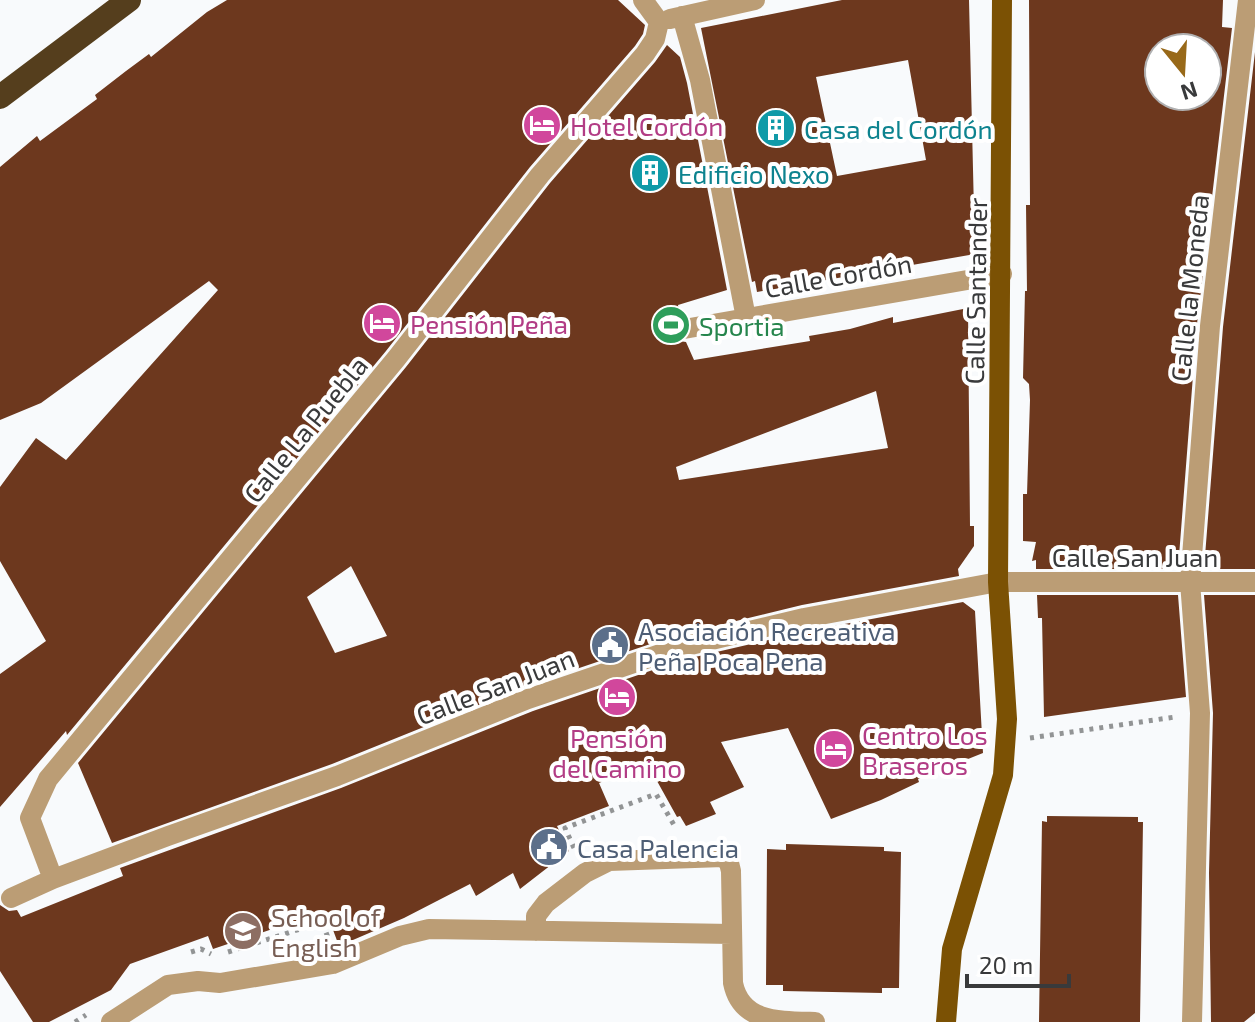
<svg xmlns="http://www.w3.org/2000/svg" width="1255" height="1022" viewBox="0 0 1255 1022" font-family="'Exo 2',sans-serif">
<rect width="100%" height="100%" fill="#f8fafc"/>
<!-- building -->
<path fill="#6d381e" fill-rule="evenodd" d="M227,0H618L645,25L643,34L635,46L530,167L386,351L67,735L66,731L0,807V674L46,641L0,561V487L36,438L66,460L218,290L209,281L41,403L0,420V167L37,136L40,141L97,99L95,95L126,71L149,54L151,57L207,12Z
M842,0H969L975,254L757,292L755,281L752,282L701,28ZM908,60L926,160L837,176L816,77Z
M1029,0H1223L1222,27L1232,28L1197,324L1178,569H1036V560L1032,561L1036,542L1023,541V494H1027L1030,400L1029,384L1023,378L1025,291H1027L1026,205H1030ZM1159,48H1207V96H1159Z
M667,45L680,57L687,83L727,290L678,305L680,317L672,324L671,332L679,341L686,342L694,360L810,341L809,336L850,329L893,317V323L968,308L970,526H974V546L958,569L959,576L802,605L674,636L523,687L332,764L112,843L78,763L406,367L550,183L655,62ZM876,391L888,448L679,480L676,467ZM351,566L387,636L335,653L307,597Z
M1255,52V569H1204L1223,327Z
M1037,595H1178L1186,697L1044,717L1042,618H1038Z
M1204,595H1255V1013L1244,1022H1211L1209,873L1213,713Z
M963,602L975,611L983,753L918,779L919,782L881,800L831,819L788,728L721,742L744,787L710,802L716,814L686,826L680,816L677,817L647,763L599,783L609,806L557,826L569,851L520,889L513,873L476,896L470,884L404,918L339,946L326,911L213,949L208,936L130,964L111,990L49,1022H33L0,971V905L9,911L17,910L21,917L123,876L120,868L341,788L533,711L682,660L807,631Z
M1047,816L1138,817V822H1143L1140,1022H1039L1042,821L1047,822Z
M786,844L884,847V851L901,852L899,988H882V993L783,991V985H766L767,849L786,850Z"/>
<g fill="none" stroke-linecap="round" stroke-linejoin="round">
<!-- path -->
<path stroke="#929495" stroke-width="5" stroke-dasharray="4 6" stroke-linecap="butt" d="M1030,738L1175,717
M574,848L565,828L656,794L674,825
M191,952L201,949L211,954
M228,952L322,922L329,940
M75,1022L86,1015"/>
<!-- street -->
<path stroke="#bb9d75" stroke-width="20" d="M643,0L659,22
M682,16L700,80L746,318
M670,19L755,0
M684,329L1002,274
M53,879L30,818L48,779L396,359L540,175L645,54L655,39L659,22
M11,898L53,879L168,836L337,776L528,699L678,648L804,618L998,582H1255
M536,931V916L546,903L585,873L609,861L723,857L729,863L731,871L733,983C741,1022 777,1021 815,1022
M111,1022L168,985L198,981L220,983L333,964L400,936L429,929L732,934
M1192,1022L1200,713L1190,582L1210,326L1248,0"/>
<!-- primary -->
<path stroke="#7b5104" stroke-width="20" d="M946,1022L952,949L1003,775L1007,719L998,582L1002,0"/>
<!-- highway -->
<path stroke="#553e1d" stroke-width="24" d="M0,97L129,0"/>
</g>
<!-- icons -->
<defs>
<symbol id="hotel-disc" viewBox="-11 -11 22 22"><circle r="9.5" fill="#d1479c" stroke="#fff"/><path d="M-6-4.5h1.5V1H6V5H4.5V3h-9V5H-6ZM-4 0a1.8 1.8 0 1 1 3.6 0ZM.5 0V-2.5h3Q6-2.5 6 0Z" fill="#fff"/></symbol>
<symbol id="building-disc" viewBox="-11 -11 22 22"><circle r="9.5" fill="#0f9aa8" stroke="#fff"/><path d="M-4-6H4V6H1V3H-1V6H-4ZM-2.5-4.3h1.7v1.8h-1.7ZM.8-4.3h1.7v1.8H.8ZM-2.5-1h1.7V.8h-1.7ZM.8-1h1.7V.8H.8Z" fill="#fff"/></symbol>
<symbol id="stadium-disc" viewBox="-11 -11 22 22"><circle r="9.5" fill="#2e9e5b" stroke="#fff"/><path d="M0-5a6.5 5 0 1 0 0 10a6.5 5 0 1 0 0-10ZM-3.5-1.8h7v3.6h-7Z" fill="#fff"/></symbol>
<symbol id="civic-disc" viewBox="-11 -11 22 22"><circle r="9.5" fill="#5c6f8a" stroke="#fff"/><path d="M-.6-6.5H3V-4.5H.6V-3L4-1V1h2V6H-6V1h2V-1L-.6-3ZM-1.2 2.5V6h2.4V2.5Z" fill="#fff"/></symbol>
<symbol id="school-disc" viewBox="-11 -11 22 22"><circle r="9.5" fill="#8d6e63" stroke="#fff"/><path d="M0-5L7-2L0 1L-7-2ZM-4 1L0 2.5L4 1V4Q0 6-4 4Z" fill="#fff"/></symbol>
</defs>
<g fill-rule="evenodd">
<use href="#hotel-disc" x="520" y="103" width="44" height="44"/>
<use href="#building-disc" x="754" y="106" width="44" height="44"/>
<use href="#building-disc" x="628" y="151" width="44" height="44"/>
<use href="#hotel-disc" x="360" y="301" width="44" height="44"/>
<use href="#stadium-disc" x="649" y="303" width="44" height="44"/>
<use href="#civic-disc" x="588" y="623" width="44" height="44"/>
<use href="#hotel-disc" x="595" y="675" width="44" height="44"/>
<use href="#hotel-disc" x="812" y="727" width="44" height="44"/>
<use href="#civic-disc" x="527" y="825" width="44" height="44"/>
<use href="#school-disc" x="221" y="909" width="44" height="44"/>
</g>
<g text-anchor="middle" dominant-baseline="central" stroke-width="8" stroke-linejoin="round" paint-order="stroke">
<!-- hotel labels -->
<g font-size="26" fill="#b23c85" stroke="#fff" text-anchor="start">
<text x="570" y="125">Hotel Cordón</text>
<text x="410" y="323">Pensión Peña</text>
<text x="862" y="734">Centro Los<tspan x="862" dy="30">Braseros</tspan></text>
<text x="617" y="737" text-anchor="middle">Pensión<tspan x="617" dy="30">del Camino</tspan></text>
</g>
<!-- culture labels -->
<g font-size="26" fill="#0d838f" stroke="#fff" text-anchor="start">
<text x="804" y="128">Casa del Cordón</text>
<text x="678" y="173">Edificio Nexo</text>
</g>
<!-- street labels -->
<g font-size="26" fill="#393a3b" stroke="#fff">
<text transform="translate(838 275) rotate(-10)">Calle Cordón</text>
<text transform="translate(1189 288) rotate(-84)">Calle la Moneda</text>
<text transform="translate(975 291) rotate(-89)">Calle Santander</text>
<text transform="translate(305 429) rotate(-51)">Calle La Puebla</text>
<text x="1135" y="556">Calle San Juan</text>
<text transform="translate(495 686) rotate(-21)">Calle San Juan</text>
</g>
<!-- leisure labels -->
<g font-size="26" fill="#27864d" stroke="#fff" text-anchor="start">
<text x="699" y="325">Sportia</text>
</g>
<!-- service labels -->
<g font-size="26" fill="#4e5e75" stroke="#fff" text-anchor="start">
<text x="638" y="630">Asociación Recreativa<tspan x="638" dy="30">Peña Poca Pena</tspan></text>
<text x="577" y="847">Casa Palencia</text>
</g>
<!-- education labels -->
<g font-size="26" fill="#785e54" stroke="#fff" text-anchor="start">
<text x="271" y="916">School of<tspan x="271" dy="30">English</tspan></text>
</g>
</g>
<!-- north arrow -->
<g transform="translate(1183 72) rotate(162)"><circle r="38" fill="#ffffff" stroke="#b0b0b1" stroke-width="2"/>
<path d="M0-6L14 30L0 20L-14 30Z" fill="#986919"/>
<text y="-12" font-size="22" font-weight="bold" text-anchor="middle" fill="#393a3b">N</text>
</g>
<!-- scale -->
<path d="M967 974v12h102v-12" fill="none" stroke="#393a3b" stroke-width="4"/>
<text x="979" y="974" font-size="24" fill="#393a3b" stroke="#ffffff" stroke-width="6" paint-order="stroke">20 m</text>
</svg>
